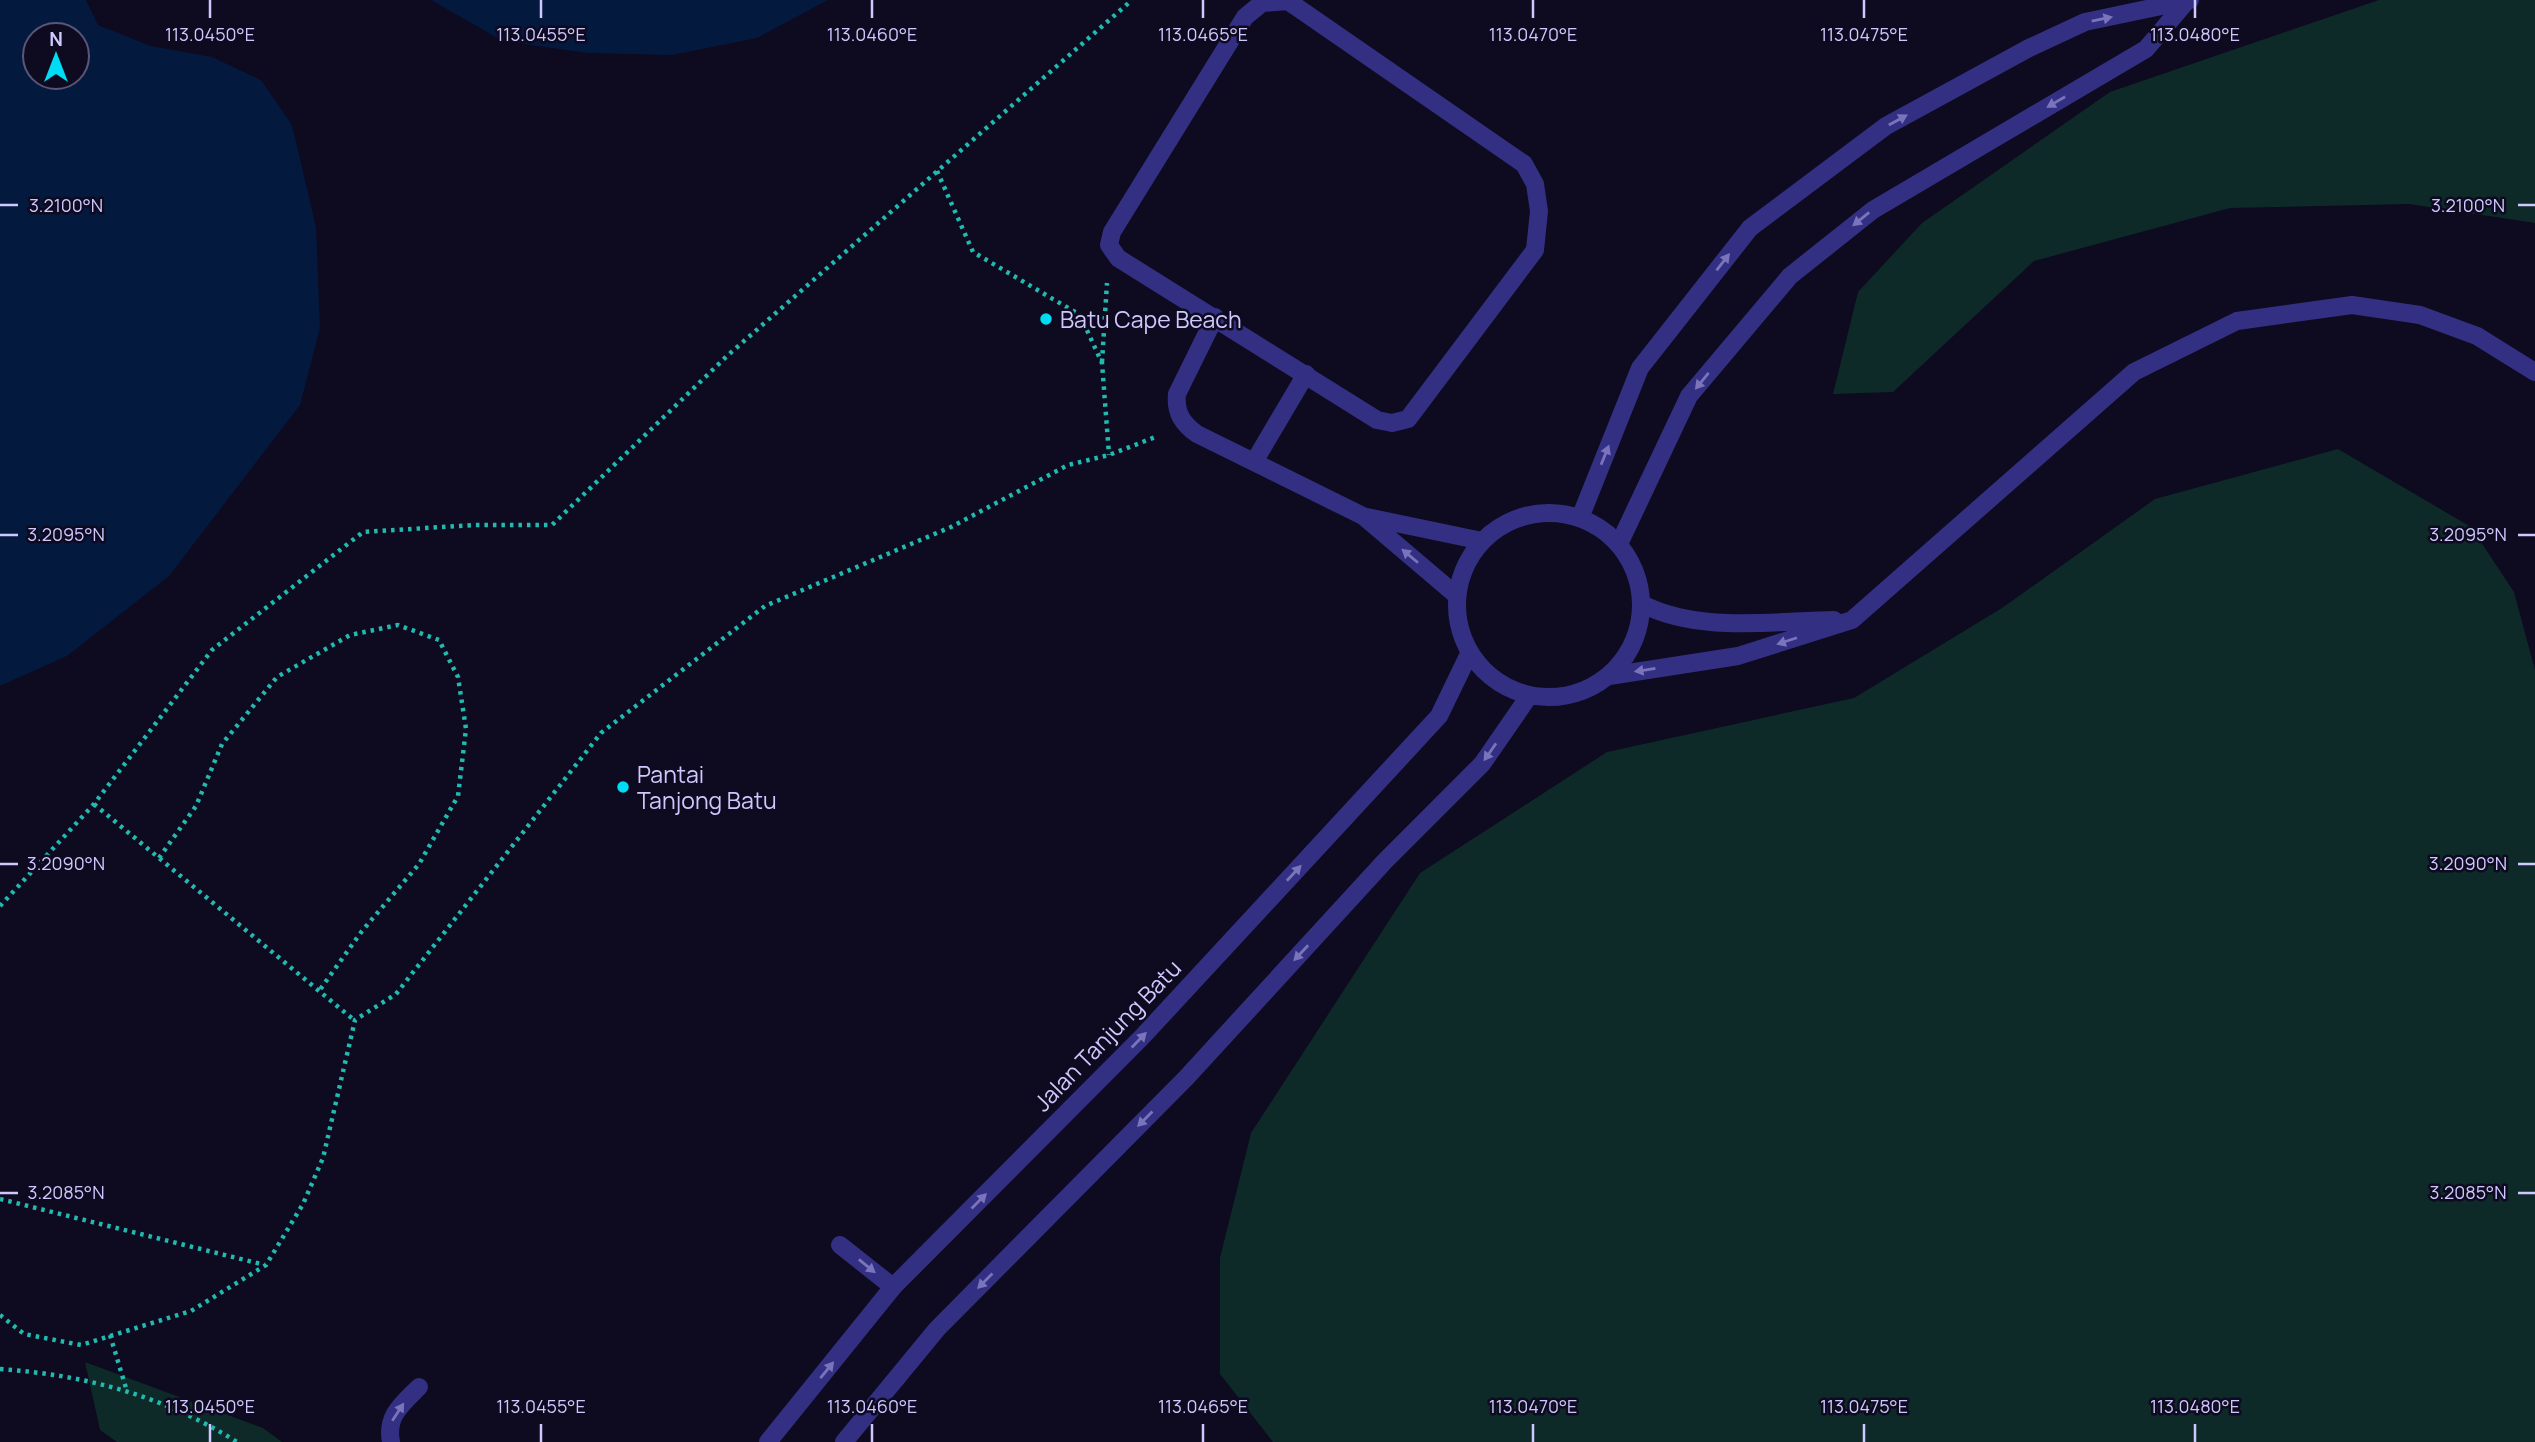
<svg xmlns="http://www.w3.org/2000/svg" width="2535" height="1442" viewBox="0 0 2535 1442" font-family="Manrope,sans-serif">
<rect width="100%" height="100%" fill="#0e0a1f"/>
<!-- green -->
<path fill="#0d2a28" d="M2379,0H2535V223L2409,204L2230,208L2034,261L1893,392L1833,394L1858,292L1922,223L2110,92Z
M2338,449L2471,527L2514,592L2535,670V1442H1273L1220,1374V1258L1251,1133L1420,873L1607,752L1854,698L2002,608L2155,499Z
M85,1362L263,1428L282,1442H117L100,1430Z"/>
<!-- water -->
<path fill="#04193e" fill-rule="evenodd" d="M0,0H86L98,25L151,46L212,57L261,80L292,125L316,227L320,328L300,405L169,576L67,656L0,686ZM77,35V77H35V35Z
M431,0H828L757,38L672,55L588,53L503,41Z"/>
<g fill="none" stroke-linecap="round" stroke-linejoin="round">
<!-- path -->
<path stroke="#21bab0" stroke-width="4.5" stroke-dasharray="3.5 5" stroke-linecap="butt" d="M937,171L973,252L1080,315L1102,363L1109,455
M1102,362L1107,283
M94,804L354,1020
M159,858L196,806L222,744L277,677L350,635L398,625L439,640L458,677L466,729L458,796L419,864L362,931L319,991
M0,906L94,804L212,650L363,532L474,525H552L727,356L1132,0
M0,1199L265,1265
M0,1315L24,1334L81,1345L191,1311L266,1265L303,1204L323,1158L355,1020L396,994L601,733L765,606L951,527L1068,465L1109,455L1158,436
M110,1335L126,1388
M0,1369C86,1375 164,1396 237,1442"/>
<!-- service -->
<path stroke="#333083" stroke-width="18" d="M1288,1L1524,164L1535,184L1539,211L1535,250L1408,419L1392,423L1377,420L1118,258L1109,245L1112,232L1245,17L1262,3Z
M1215,317L1177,394C1175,413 1183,424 1197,434L1363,516L1456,595
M1254,462L1306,374
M1367,517L1482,541
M840,1245L893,1287
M391,1442C386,1416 401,1405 419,1387"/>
<!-- minor -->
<path stroke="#333083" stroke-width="18" d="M1642,604C1699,633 1772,621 1834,620
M1609,676L1738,656L1852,620L2134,372L2237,321L2352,305L2420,315L2477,336L2535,372"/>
<!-- tertiary -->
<path stroke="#333083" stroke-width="18" d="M1457 605a92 92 0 1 1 184 0a92 92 0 1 1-184 0Z
M1580,518L1640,368L1750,228L1886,126L2029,48L2085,22L2190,0
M1619,544L1689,396L1790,276L1873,210L2146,49L2186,2
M768,1442L893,1287L1142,1037L1439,716L1469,654
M844,1442L937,1329L1186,1078L1385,861L1482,764L1529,696"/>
</g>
<!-- one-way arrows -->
<defs><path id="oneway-solid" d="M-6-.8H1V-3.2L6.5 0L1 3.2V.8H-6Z" transform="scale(1.75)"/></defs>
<g fill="#7974bb">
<use href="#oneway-solid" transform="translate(2102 19) rotate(-11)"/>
<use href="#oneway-solid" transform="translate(2056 102) rotate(150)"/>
<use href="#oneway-solid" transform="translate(1898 120) rotate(-29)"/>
<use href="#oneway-solid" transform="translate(1861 219) rotate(141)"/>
<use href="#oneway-solid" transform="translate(1723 262) rotate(-52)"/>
<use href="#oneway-solid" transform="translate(1702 381) rotate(129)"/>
<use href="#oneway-solid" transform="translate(1605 455) rotate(-68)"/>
<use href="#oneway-solid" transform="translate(1410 556) rotate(-140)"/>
<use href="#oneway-solid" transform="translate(1787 641) rotate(162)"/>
<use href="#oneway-solid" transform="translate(1645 670) rotate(171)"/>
<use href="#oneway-solid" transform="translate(1490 752) rotate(125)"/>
<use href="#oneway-solid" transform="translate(1294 873) rotate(-47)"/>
<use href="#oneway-solid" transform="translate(1301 953) rotate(133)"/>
<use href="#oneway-solid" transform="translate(1139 1040) rotate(-46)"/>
<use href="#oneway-solid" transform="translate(1145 1119) rotate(135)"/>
<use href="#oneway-solid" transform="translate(979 1201) rotate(-45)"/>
<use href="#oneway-solid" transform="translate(867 1266) rotate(39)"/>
<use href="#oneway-solid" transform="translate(985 1281) rotate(135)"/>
<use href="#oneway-solid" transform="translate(827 1370) rotate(-51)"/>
<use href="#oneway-solid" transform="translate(398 1412) rotate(-57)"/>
</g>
<!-- ticks -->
<path fill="none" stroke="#cec8ff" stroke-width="2.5" d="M210,0V18M541,0V18M872,0V18M1203,0V18M1533,0V18M1864,0V18M2195,0V18M0,205H18M2518,205H2535M0,535H18M2518,535H2535M0,864H18M2518,864H2535M0,1193H18M2518,1193H2535M210,1424V1442M541,1424V1442M872,1424V1442M1203,1424V1442M1533,1424V1442M1864,1424V1442M2195,1424V1442"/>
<!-- markers -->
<g fill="#00dcf3" stroke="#0e0a1f" stroke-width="2.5">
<circle cx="1046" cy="319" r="7"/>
<circle cx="623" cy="787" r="7"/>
</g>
<g text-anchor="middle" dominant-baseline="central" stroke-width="5" stroke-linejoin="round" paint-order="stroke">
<!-- poi labels -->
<g font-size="23" fill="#cec8ff" stroke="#0e0a1f" text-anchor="start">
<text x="1060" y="319">Batu Cape Beach</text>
<text x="637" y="774">Pantai<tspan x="637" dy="26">Tanjong Batu</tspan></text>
</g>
<!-- street labels -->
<g font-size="23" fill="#cec8ff" stroke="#0e0a1f">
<text transform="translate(1107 1035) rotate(-46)">Jalan Tanjung Batu</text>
</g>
</g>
<g font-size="18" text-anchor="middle" fill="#cec8ff" stroke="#0e0a1f" stroke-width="5" stroke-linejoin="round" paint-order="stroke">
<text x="210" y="41">113.0450°E</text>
<text x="541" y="41">113.0455°E</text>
<text x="872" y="41">113.0460°E</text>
<text x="1203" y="41">113.0465°E</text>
<text x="1533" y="41">113.0470°E</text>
<text x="1864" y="41">113.0475°E</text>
<text x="2195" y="41">113.0480°E</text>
<text x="66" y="212">3.2100°N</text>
<text x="2468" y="212">3.2100°N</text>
<text x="66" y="541">3.2095°N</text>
<text x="2468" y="541">3.2095°N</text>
<text x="66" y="870">3.2090°N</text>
<text x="2468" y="870">3.2090°N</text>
<text x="66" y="1199">3.2085°N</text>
<text x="2468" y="1199">3.2085°N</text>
<text x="210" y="1413">113.0450°E</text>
<text x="541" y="1413">113.0455°E</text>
<text x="872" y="1413">113.0460°E</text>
<text x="1203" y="1413">113.0465°E</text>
<text x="1533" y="1413">113.0470°E</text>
<text x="1864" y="1413">113.0475°E</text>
<text x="2195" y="1413">113.0480°E</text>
</g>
<!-- north arrow -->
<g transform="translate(56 56)"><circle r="33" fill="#0e0a1f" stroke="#5b5679" stroke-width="2"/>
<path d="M0-5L12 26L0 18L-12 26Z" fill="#00dcf3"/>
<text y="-10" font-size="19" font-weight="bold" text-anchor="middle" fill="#cec8ff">N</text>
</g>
</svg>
